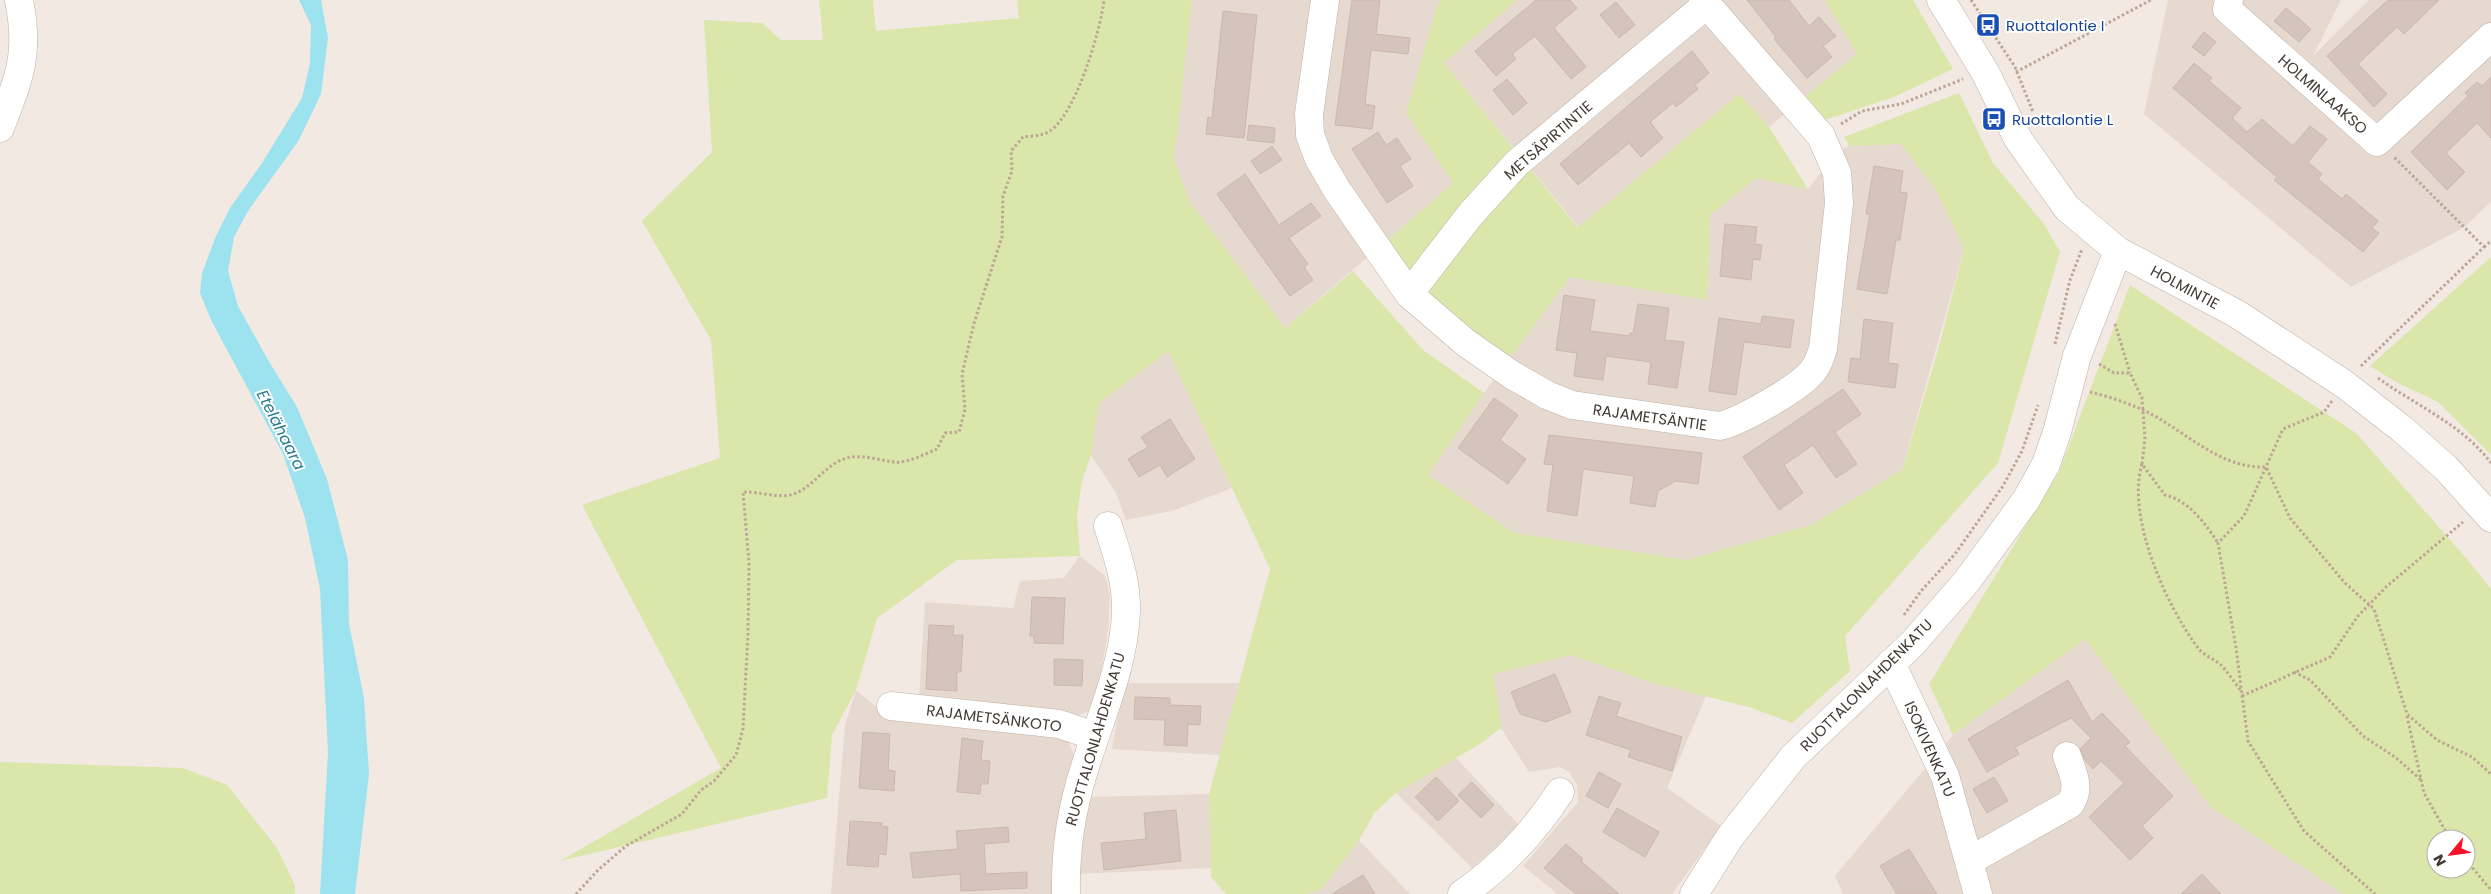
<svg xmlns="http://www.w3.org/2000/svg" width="2491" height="894" viewBox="0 0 2491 894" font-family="Poppins,sans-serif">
<rect width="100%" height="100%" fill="#f1e9e2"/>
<!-- residential -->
<path fill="#e5d9d0" d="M1192,0H1441L1437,5L1406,113L1454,183L1285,328L1190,202L1174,160Z
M1517,0H1825L1857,54L1769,127L1739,94L1579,228L1444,63Z
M2168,0H2341L2313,56L2369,0H2491V202L2463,228L2351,287L2144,114Z
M1901,144L1937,191L1964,249L1902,470L1811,525L1686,560L1514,533L1428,475L1484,393L1570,277L1707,300L1710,215L1756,178L1808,189L1837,152L1849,146Z
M1168,351L1232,488L1172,511L1126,520L1116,493L1091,455L1099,403Z
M1080,556L1105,576L1110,595L1108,631L1096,703L1090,711L1076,716L919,698L925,602L1013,608L1020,581L1064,578Z
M2085,638L2211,807L2344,894H1843L1835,876L1953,735Z
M1572,655L1650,682L1706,696L1667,788L1721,826L1672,894H1558L1523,866L1578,802L1577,785L1569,772L1560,767L1529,772L1501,728L1493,674Z
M1124,683H1239L1220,755L1112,749Z
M856,690L880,710L1058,736L1068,741L1073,753V765L1056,894H831L845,725Z
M1455,757L1520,826L1472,868L1396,793Z
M1209,794L1211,868L1076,874L1081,835L1091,797Z
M1359,840L1410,894H1306L1321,890Z"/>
<!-- green -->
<path fill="#dbe6aa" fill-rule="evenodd" d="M819,0H873L876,31L1019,18L1017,0H1192L1174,160L1190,202L1285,328L1353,271L1423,350L1484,393L1428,475L1514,533L1686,560L1811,525L1902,470L1938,350L1964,249L1937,191L1901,144L1849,146L1844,137L1959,93L1993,163L2044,224L2060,252L1998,463L1845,636L1850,671L1792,723L1752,708L1650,682L1572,655L1494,674L1501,728L1480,744L1396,793L1375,812L1359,840L1321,890L1306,894H1226L1211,877L1209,794L1270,569L1168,351L1099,403L1091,455L1082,481L1077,516L1080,556L957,560L877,618L856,690L832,735L827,798L560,861L721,768L582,505L720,458L711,340L642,221L712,152L704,20L762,23L781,40H823Z
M1441,0H1517L1444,63L1578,228L1739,94L1769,127L1808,189L1756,178L1710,215L1707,300L1570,277L1508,361L1430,300L1387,241L1453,183L1406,113L1437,5Z
M1825,0H1913L1953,69L1894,97L1810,125L1794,106L1857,54Z
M2491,257V455L2438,402L2396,382L2370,366Z
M2130,285L2356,433L2466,558L2491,589V894H2344L2211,807L2085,639L1953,735L1929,684L2059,472ZM2436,839H2466V869H2436Z
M0,762L183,768L227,785L277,848L295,886V894H0Z"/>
<!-- water -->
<path fill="#9de3ef" d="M299,0H321L328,38L321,94L299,140L248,211L234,237L228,271L238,306L268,360L297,407L327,479L348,560L349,624L364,698L369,774L355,894H320L328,752L320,589L305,518L283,454L211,320L200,293L202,273L216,236L230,208L262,163L302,98L310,63L311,25Z"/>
<!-- building -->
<path fill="#d5c4bb" stroke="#cdb7ab" d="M1352,0H1380L1376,34L1410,38L1408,54L1371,50L1365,104L1375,106L1372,129L1335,125Z
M1536,0H1570L1577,8L1554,28L1586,67L1571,79L1535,36L1512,54L1516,59L1496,76L1475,51Z
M1747,0H1789L1809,26L1819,17L1836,36L1823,46L1832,57L1807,78L1774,39L1776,37Z
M2388,0H2439L2404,34L2397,27L2358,64L2387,94L2374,107L2327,56Z
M1616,2L1635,25L1619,38L1600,15Z
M2286,8L2311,29L2299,42L2274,21Z
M1223,11L1257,15L1244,138L1206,134L1208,117L1212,118Z
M2204,32L2216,42L2204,56L2192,47Z
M1692,51L1709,73L1695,85L1698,89L1676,107L1673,103L1650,122L1663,138L1641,157L1629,143L1578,185L1560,164Z
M2194,63L2212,78L2209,81L2241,108L2232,118L2247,132L2262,119L2293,146L2310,126L2327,139L2308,162L2322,174L2318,179L2342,199L2346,194L2378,221L2372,228L2379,233L2363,252L2274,180L2277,177L2173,88Z
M2491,77V138L2477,123L2446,153L2465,172L2447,190L2411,152L2468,96L2465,93L2477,82L2482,86Z
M1507,79L1527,103L1513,115L1493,90Z
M1249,125L1275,128L1274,143L1247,140Z
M1378,132L1386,145L1397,138L1411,159L1400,166L1413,186L1387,203L1352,149Z
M1272,146L1282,160L1260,174L1251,161Z
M1874,166L1903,171L1900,192L1907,193L1900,240H1896L1887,294L1857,289L1870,214H1866Z
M1245,174L1279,225L1311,203L1321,216L1289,238L1308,264L1304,267L1313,280L1290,296L1217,194Z
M1725,224L1757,227L1755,244L1762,245L1760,260L1753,259L1751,280L1720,276Z
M1564,295L1595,300L1590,331L1630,336V333L1633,334L1638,304L1669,308L1665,340L1684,342L1677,388L1648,384L1651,362L1606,356L1603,380L1574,376L1577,353L1556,350Z
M1762,316L1794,320L1790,348L1744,342L1736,395L1709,391L1719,318L1761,324Z
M1864,319L1893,323L1888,363L1898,364L1895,388L1848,382L1851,358L1860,359Z
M1843,389L1861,414L1835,432L1857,464L1836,478L1813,445L1784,465L1803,493L1779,510L1743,457Z
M1494,398L1518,415L1500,440L1526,459L1508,484L1458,448Z
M1170,419L1195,459L1167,477L1160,465L1139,477L1128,459L1148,447L1141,437Z
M1549,435L1702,453L1698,484L1676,481L1658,491L1655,507L1630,503L1634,476L1583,469L1577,516L1547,511L1553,465L1544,464Z
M1032,597L1065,598L1063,644L1034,643V636H1030Z
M929,625L954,626L953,635H963L961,672H957V691L926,689Z
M1054,659L1083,660L1082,686L1054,685Z
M1555,674L1571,712L1546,722L1520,714L1511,692Z
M2068,680L2092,722L2102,713L2130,742L2125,746L2173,796L2142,826L2153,838L2130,860L2089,817L2124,783L2101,761L2093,769L2085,760L2080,749L2091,738L2071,718L2015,747L2019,754L1987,772L1968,739Z
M1599,696L1621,703L1616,716L1682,737L1672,771L1628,757L1631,750L1586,735Z
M1135,697L1170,698V705L1201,706L1200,725L1188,724L1187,746L1164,745L1165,720L1134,719Z
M863,732L890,734L888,770L895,771L894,791L859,788Z
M962,738L983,741L981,760L990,761L988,784H981L980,794L957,792Z
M1599,772L1621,784L1608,808L1586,796Z
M1436,777L1459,801L1438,821L1415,797Z
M1994,777L2008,801L1987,813L1973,789Z
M1472,782L1494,805L1481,818L1458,795Z
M1617,808L1659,832L1645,857L1603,832Z
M1176,810L1181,861L1104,870L1101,843L1146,839L1144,813Z
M850,821L882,823L881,826L888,827L886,855L879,854L878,867L847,865Z
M1008,827L1009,842L984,844L986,874L1027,872V888L961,891L960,874L913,878L910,853L958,849L956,831Z
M1566,844L1583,859L1581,861L1619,894H1576L1544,868Z
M1909,849L1937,894H1897L1889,881L1880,866Z
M2202,874L2221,894H2181Z
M1363,875L1375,894H1332Z"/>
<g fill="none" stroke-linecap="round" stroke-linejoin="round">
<defs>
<path id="minor" d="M1325,0L1309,114L1310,135L1319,159L1337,190L1409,294L1466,343L1512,375L1547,395L1572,405L1720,426C1741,421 1797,389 1811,373C1817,367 1820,358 1823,349L1839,203L1837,173L1821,136L1703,0
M1941,0L1985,72L2018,139L2067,208L2118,251L2237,314L2344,384L2402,429L2446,468L2491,518
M2229,0L2227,9L2377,142L2491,37
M0,128C19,78 30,55 19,0
M1409,294L1470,215L1517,163L1706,5
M1891,663L1945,776L1978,894
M891,706L1059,724L1095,736
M1969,861L2070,804C2081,788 2073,774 2067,756
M1066,894C1065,851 1071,811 1084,770C1100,718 1124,666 1126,612C1127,582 1117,554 1108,526
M1462,894C1501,867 1534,832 1560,792
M1694,894L1730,837L1793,757L1912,644L1967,581L2026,500L2046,464L2057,432L2077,356L2118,251"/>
</defs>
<!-- minor casing -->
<use href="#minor" stroke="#bfb1a8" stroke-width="29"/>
<!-- path -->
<path stroke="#bea596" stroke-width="3" stroke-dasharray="2.5 2.5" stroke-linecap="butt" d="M1971,0L2015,67L2033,112
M2016,72L2151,0
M1841,124L1862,111L1901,104L1963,79
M2484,247L2491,241
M2115,324L2130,373
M2055,344L2070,280L2082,249
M2099,364L2114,373H2130L2142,398L2145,439L2142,464L2165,495C2188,500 2206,524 2218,543
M2361,366L2484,247L2394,157
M2378,378C2415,405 2463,425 2491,463
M2090,392C2107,396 2125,402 2141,409C2183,428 2218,469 2266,467L2290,518L2345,583L2374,609L2407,714L2437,740L2472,757L2491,774
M2332,401L2324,412L2283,429L2244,516L2218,543L2236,648L2248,741L2304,831L2375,894
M2142,464C2126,517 2166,605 2198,648C2204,656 2215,659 2222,666C2229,674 2235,683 2241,691
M1904,615L1921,591L1955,554L2003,486L2022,451L2038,405
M2294,672L2310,680L2363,736L2395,757L2421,780
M2242,696L2330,657L2358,616L2386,587L2463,522
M2407,716L2424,793L2450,839
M2466,860L2491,890
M576,894L598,870L626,846L682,814L701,790L714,781L736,755L743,729L748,634L749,563L743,492C760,491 781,500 796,493C815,485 827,463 847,458C862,454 878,460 893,462C906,464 925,454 937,449L945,433L959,432L965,410L962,374L974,323L1002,237L1003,196L1012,171L1011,151L1023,137C1030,136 1040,136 1046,133C1074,122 1101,29 1104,0"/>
<!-- minor -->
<use href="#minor" stroke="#fff" stroke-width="28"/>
</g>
<!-- icons -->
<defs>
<symbol id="bus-square" viewBox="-11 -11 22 22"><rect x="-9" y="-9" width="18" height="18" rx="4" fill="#1a4fb4" stroke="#fff"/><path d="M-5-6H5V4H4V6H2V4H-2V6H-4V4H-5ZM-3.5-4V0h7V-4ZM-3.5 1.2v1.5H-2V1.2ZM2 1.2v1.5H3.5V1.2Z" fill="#fff"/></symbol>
</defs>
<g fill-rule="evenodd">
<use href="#bus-square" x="1974" y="11" width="28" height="28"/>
<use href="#bus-square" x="1980" y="105" width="28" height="28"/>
</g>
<g text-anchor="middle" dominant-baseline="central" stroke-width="4" stroke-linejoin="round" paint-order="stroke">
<!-- transit labels -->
<g font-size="15" fill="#164399" stroke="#fff" text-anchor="start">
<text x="2006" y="25">Ruottalontie I</text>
<text x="2012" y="119">Ruottalontie L</text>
</g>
<!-- street labels -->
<g font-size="15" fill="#423833" stroke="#fff">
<text transform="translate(2323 94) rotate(41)">HOLMINLAAKSO</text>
<text transform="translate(1548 140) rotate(-41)">METSÄPIRTINTIE</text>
<text transform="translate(2185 287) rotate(28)">HOLMINTIE</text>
<text transform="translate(1650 417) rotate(8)">RAJAMETSÄNTIE</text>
<text transform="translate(1866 685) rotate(-45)">RUOTTALONLAHDENKATU</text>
<text transform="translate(994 718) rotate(7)">RAJAMETSÄNKOTO</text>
<text transform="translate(1095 739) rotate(-74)">RUOTTALONLAHDENKATU</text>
<text transform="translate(1930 749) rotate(66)">ISOKIVENKATU</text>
</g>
<!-- water labels -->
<g font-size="16" font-style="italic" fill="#287d8d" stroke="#fff">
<text transform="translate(281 430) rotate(63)">Etelähaara</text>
</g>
</g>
<!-- north arrow -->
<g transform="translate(2451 854) rotate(241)"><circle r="24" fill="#ffffff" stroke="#b3afad"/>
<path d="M0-4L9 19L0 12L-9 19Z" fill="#f9112b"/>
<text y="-8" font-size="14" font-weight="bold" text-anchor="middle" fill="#423833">N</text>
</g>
</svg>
